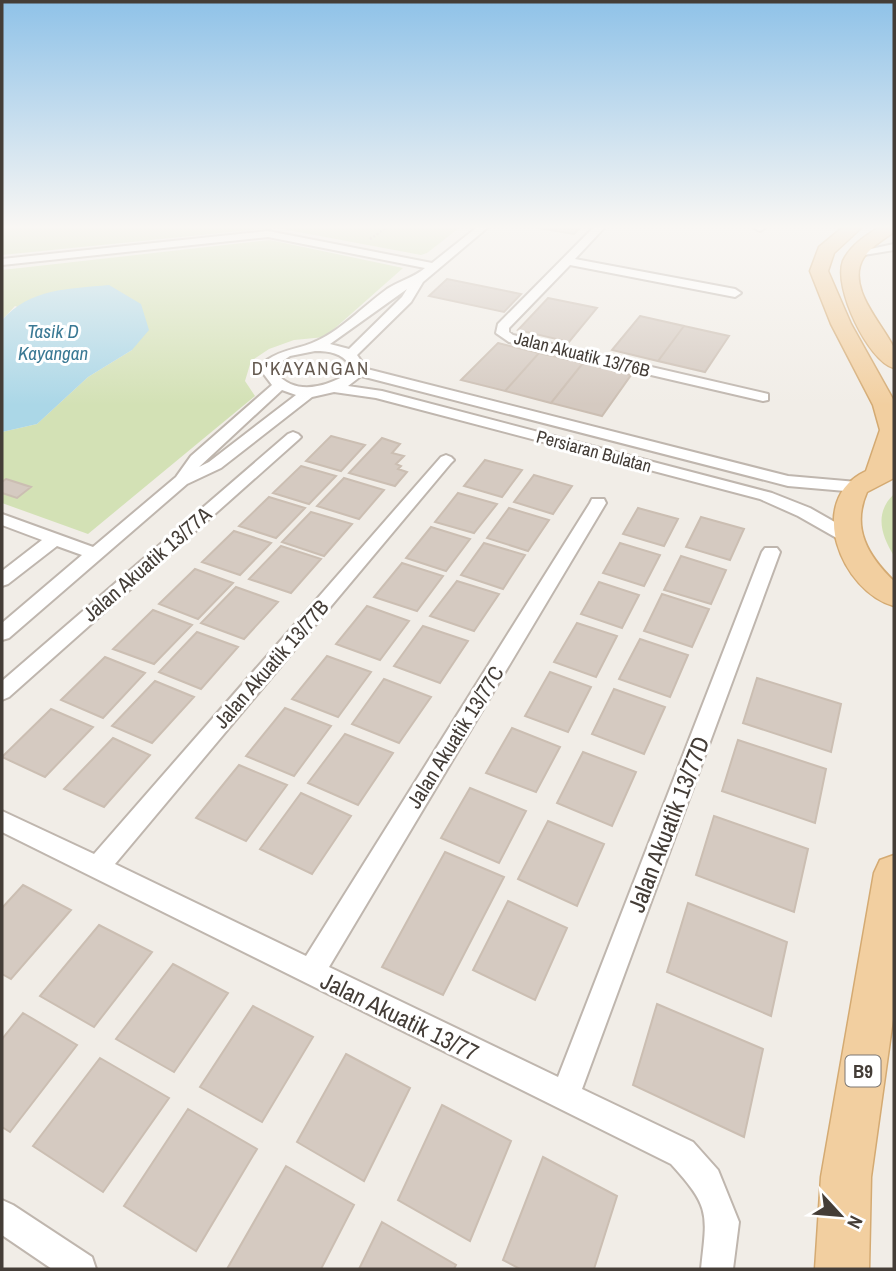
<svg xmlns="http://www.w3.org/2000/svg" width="896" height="1271" viewBox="0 0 896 1271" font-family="'Archivo Narrow',sans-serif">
<rect width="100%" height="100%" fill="#f1ede7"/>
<!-- green -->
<path fill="#d3e1b5" d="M2,228H272L2,255Z
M277,228H459L427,253L421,255Z
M270,240L403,268L325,337L294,340L269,349L251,361L245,381L255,396L88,534L2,503V432L37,424L88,377L132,350L15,306L2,320V270Z
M894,494V556C881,535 874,513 894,494Z"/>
<!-- water -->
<path fill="#abd7e7" d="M109,285L141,304L149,330L132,350L88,377L37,424L2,432V320C31,288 68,289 109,285Z"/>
<!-- building -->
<path fill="#d5cac1" stroke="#cbbeb2" stroke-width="2" d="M538,228H580L574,234Z
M447,279L521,294L504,312L429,296Z
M548,298L597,308L569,342L518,330Z
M640,316L684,326L658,361L612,350Z
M684,326L729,336L705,372L658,361Z
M498,343L539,353L505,391L461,380Z
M539,353L583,363L551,403L505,391Z
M583,363L631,375L602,416L551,403Z
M331,436L365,445L341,471L306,461Z
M382,438L400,444L392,453L404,456L396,464L401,466L398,469L407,472L395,486L349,473Z
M485,460L522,470L502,497L464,486Z
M301,466L336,476L309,504L273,493Z
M534,475L572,486L553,514L514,502Z
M344,478L384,490L359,519L317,506Z
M6,479L31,487L17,498L2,493V482Z
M458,493L497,504L474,533L435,522Z
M269,497L305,508L276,538L239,526Z
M509,508L549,520L528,551L487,538Z
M638,508L678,519L664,546L623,534Z
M311,512L352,524L324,556L282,542Z
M701,517L744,529L730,560L686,547Z
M431,527L470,539L446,571L406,558Z
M234,531L271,543L240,575L202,562Z
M484,543L525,555L503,589L461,575Z
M620,543L660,555L644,586L603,573Z
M281,546L321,559L291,593L249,579Z
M681,556L726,570L711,604L664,590Z
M402,563L443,576L417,611L374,597Z
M195,569L233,583L198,619L159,604Z
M457,581L499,594L474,631L430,616Z
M599,582L639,595L622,628L581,614Z
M236,587L278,602L244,639L201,623Z
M662,594L709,609L692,647L644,631Z
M367,606L409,621L380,660L336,644Z
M153,610L192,625L154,664L113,649Z
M577,623L617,636L596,677L554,662Z
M423,626L468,641L440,683L394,666Z
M197,632L238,647L201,689L159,672Z
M640,639L688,655L670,697L619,679Z
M327,656L371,672L338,717L292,699Z
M105,657L145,673L103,718L61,700Z
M550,672L591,687L568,732L525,716Z
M757,678L841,704L831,752L743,723Z
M384,679L431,697L399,743L352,724Z
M155,681L194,697L152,743L112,726Z
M614,689L665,707L644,754L592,734Z
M285,708L331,726L294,776L246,756Z
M51,709L93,727L45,777L2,757Z
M512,728L560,747L536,792L486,773Z
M345,734L393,753L358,805L308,783Z
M113,738L150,755L104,807L64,789Z
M738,740L826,769L815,823L722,791Z
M583,752L636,772L612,826L557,803Z
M239,765L287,785L246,841L196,818Z
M470,788L526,811L499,863L441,838Z
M301,793L351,816L312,874L260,849Z
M714,816L808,849L794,912L696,875Z
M548,821L604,844L577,906L518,879Z
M445,852L504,877L443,995L382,967Z
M23,885L71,910L11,979L2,974V908Z
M508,901L567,928L535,1000L473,970Z
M688,903L787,942L771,1016L667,972Z
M99,925L152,952L94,1027L40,996Z
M173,964L228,993L174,1072L116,1039Z
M657,1004L763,1049L744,1137L633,1085Z
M253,1006L313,1037L262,1122L200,1087Z
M23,1013L77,1045L10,1132L2,1127V1039Z
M346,1054L410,1088L364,1181L297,1142Z
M100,1058L169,1098L103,1192L33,1146Z
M442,1105L511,1141L470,1241L398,1200Z
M188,1109L257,1149L196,1251L124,1206Z
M543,1157L617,1196L594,1269H520L503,1260Z
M286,1166L354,1205L321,1269H227Z
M382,1222L456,1265L454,1269H359Z"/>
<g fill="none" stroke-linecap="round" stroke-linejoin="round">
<defs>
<path id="minor" d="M476,228H487L423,282L411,302L357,355L364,365L363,368L788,476L857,482L865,487L857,492L788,486L361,376L348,386L382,391L772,493L810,508L854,533L857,537L854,541H842L798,516L760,499L376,398L334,392L312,397L221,468L187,484L9,638L2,640V623L82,555L57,546L8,584L2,586V571L42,540L2,525V514L93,547L176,477L191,456L272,385L263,373L267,360C283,349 295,350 312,343C340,332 362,307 387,289C399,281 413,278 425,268L268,237L2,265V259L268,231L432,263ZM407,289L402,297L349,349L330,344ZM315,351C329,351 342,353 350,365L348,374C325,387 296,396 276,373L278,364L290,356ZM282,390L296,395L209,462L199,467Z
M593,228H604L575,259L735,289L741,293L735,297L570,265L509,328V332L513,335L768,394V400L763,401L509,342L496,333L498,324Z
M754,228H765L760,231Z
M894,244V250L858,256L852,253Z
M293,432L298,434L301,437L298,440L9,697L2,700V681L288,434Z
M446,455L451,457L454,460L451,463L115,864L306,956L590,503L592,499H604L606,503L329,967L558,1077L762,552L765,548H777L780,552L582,1089L693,1142L718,1170L739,1222L733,1269H701C707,1213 711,1208 671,1164L2,832V811L94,854L441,457Z
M2,1200L13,1205L92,1257L96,1269H52L2,1235Z"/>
<path id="primary" d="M842,228H861L834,253L828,271L851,324L894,401V478L867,492C851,528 868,556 894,581V606C842,592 804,500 866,471L880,430L873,405L831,324L810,271L819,247Z
M878,228H894V232C884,239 872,246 864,257C845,286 881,322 893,346C896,352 894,361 894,368C868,361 833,287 843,261C850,246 865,236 878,228Z
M894,855V1012L871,1177L869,1269H815L821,1177L874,873L880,860Z"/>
</defs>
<!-- minor casing -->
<use href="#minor" stroke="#bfb6ae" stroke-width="4"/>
<!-- primary casing -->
<use href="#primary" stroke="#d4aa72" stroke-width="3"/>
<!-- path -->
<path stroke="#bcad9e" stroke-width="2.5" stroke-dasharray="2 2" stroke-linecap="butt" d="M370,239L386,228"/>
<!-- minor -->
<use href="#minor" fill="#fff" fill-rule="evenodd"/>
<!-- primary -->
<use href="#primary" fill="#f2cfa0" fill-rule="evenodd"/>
</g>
<!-- sky -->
<linearGradient id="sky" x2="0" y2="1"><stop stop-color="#8fc2e8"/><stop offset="0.56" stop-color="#f9f7f4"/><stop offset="1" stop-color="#f9f7f4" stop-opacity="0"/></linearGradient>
<rect width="896" height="405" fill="url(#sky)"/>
<g text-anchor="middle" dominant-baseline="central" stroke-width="6" stroke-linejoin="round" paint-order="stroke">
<!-- far-street labels -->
<g font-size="18" fill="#443d37" stroke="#fff">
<text transform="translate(582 354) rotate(14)">Jalan Akuatik 13/76B</text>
<text transform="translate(594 451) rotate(15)">Persiaran Bulatan</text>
</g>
<!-- far-water labels -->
<g font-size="19" font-style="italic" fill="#3a7994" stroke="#fff">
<text x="53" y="331">Tasik D<tspan x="53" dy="22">Kayangan</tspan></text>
</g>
<!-- far-neighbourhood labels -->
<g font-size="19" letter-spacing="2" fill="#655a50" stroke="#fff">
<text x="311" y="368">D'KAYANGAN</text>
</g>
<!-- shield labels -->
<rect fill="#fff" stroke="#7c7773" stroke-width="2" x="845.5" y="1055.5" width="35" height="31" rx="5"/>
<g font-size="19" font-weight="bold" fill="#443d37">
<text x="863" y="1071">B9</text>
</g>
<!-- street labels -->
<g font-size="21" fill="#443d37" stroke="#fff">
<text transform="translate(147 564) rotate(-41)">Jalan Akuatik 13/77A</text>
<text transform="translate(271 664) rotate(-49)">Jalan Akuatik 13/77B</text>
<text transform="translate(455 737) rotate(-58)">Jalan Akuatik 13/77C</text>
</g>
<!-- near-street labels -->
<g font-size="24" fill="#443d37" stroke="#fff">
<text transform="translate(668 824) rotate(-69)">Jalan Akuatik 13/77D</text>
<text transform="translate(400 1016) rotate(26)">Jalan Akuatik 13/77</text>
</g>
</g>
<!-- border -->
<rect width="896" height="1271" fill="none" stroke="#443d37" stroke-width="7"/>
<!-- north arrow -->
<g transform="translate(840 1215) rotate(116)" stroke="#ffffff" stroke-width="5" paint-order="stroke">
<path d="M0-5L12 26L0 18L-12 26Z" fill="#443d37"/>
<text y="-10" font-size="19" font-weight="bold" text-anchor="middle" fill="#443d37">N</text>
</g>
</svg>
